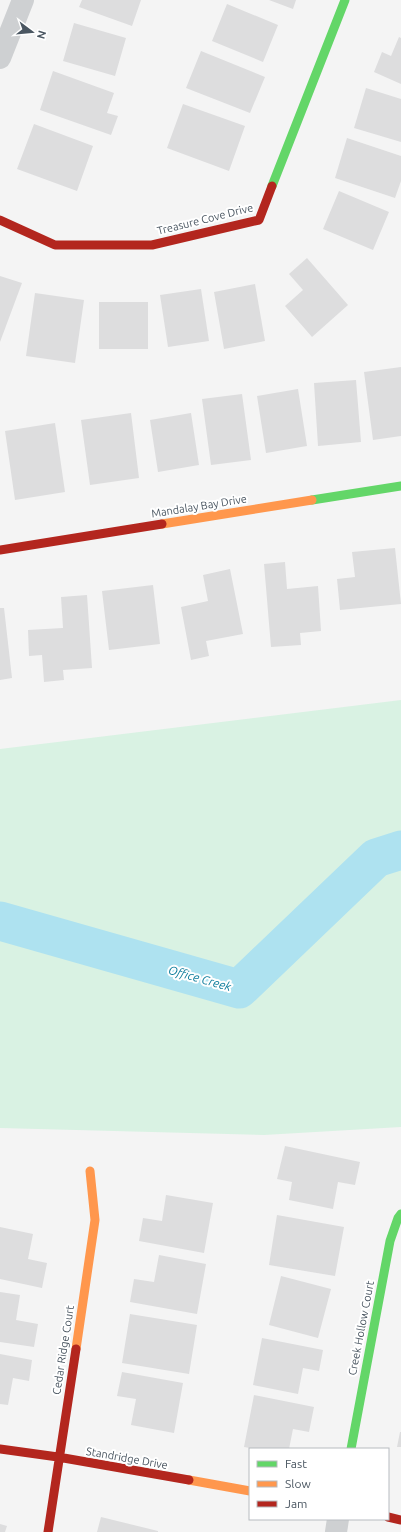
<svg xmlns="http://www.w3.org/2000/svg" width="401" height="1532" viewBox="0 0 401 1532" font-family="Ubuntu,sans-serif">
<rect width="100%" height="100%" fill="#f4f4f4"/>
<!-- green -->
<path fill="#d9f2e3" d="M401,700V1127L264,1135L0,1128V749Z"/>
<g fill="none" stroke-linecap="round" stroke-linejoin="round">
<!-- river -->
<path stroke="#aee2f0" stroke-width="39" d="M0,921L239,989L376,858L401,850"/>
</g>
<!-- building -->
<path fill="#ddddde" d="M82,0H141L132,26L79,7Z
M269,0H296L293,9Z
M227,4L278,25L263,62L212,41Z
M74,23L126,38L115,76L63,61Z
M399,37L401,38V84L374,72L382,52L391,56Z
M201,51L265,77L250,113L186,88Z
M53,71L114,93L107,113L118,116L111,135L40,110Z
M366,88L401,99V142L354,128Z
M183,104L245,126L229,171L167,148Z
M34,124L93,146L77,191L17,169Z
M347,138L401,156V181L395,198L335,178Z
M339,191L389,212L373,250L323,229Z
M307,258L348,305L312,337L285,306L303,290L289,274Z
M0,276L22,283L0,342Z
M255,284L265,341L224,349L214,292Z
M201,289L209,341L168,347L160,295Z
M35,293L84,300L75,363L26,356Z
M99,302H148V349H99Z
M401,367V436L373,440L364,372Z
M356,380L361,442L318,446L314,383Z
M298,389L307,446L266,453L257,396Z
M242,394L251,460L211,465L202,399Z
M131,413L139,478L90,485L81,420Z
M191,413L199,465L158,472L150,420Z
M55,423L65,492L15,500L5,431Z
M395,548L401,604L340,610L337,579L355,577L352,552Z
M285,562L287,589L318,586L321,631L300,633L301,645L271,647L264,564Z
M230,569L243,634L206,641L209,656L191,660L181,607L208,601L203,575Z
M153,585L160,644L109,650L102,591Z
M87,595L92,668L63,670L64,680L44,682L42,655L29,656L28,630L63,628L61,597Z
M0,608H4L12,678L0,680Z
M285,1146L360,1162L355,1185L338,1182L333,1209L289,1200L292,1182L277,1179Z
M166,1195L213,1203L204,1253L139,1241L143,1218L162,1221Z
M277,1215L344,1227L335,1276L269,1265Z
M0,1227L33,1234L28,1259L47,1263L42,1288L0,1279Z
M159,1255L206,1264L197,1314L130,1302L134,1279L154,1282Z
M281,1276L331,1289L318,1338L269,1325Z
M0,1292L20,1295L16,1320L38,1324L34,1347L0,1342Z
M130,1314L197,1325L189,1374L122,1363Z
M262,1338L323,1350L319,1371L303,1368L298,1394L253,1385Z
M0,1354L32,1360L29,1381L13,1378L8,1405L0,1404Z
M122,1372L183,1383L174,1433L131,1425L136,1399L117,1396Z
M254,1395L314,1407L309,1432L293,1429L289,1449H256L244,1447Z
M400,1432H401V1447H397Z
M101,1517L158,1531V1532H97Z
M0,1524L7,1526L5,1532H0Z"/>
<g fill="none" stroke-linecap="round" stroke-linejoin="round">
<!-- street -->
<path stroke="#ced0d2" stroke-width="22" d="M0,58L23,0
M336,1532L338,1519"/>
<!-- fast -->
<path stroke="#63d668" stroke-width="9" d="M272,186L345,0
M312,500L401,486
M351,1449L390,1241L398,1218L401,1214"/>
<!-- slow -->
<path stroke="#ff974d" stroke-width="9" d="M162,524L312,500
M76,1349L95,1220L90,1171
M189,1480L250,1491"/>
<!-- jam -->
<path stroke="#b3261e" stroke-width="9" d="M0,220L55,245H152L259,220L272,186
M0,550L162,524
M0,1449L58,1457L189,1480
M388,1517L401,1520
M48,1532L76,1349"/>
</g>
<g text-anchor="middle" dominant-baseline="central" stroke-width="4" stroke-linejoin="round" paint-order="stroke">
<!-- street labels -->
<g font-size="11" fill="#4a5661" stroke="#fff">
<text transform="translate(205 219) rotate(-14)">Treasure Cove Drive</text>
<text transform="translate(199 506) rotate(-9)">Mandalay Bay Drive</text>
<text transform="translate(361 1328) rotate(-79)">Creek Hollow Court</text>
<text transform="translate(63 1350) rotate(-81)">Cedar Ridge Court</text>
<text transform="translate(127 1458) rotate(10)">Standridge Drive</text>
</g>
<!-- water labels -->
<g font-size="12" font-style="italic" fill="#0c7c9b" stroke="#fff">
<text transform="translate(200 978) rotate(16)">Office Creek</text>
</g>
</g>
<!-- legend -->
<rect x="249" y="1448" width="140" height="72" fill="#ffffff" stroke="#b7bbc0"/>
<rect x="257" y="1461" width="20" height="6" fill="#63d668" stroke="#b7bbc0"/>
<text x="285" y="1468" font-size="12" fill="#4a5661">Fast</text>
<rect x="257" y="1481" width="20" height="6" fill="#ff974d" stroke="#b7bbc0"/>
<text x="285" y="1488" font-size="12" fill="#4a5661">Slow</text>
<rect x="257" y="1501" width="20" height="6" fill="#b3261e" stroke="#b7bbc0"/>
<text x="285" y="1508" font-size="12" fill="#4a5661">Jam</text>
<!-- north arrow -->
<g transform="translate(32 32) rotate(106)" stroke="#ffffff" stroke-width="3" paint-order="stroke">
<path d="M0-3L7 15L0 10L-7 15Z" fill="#4a5661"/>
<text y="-6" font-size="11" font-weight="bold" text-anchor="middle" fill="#4a5661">N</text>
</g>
</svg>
